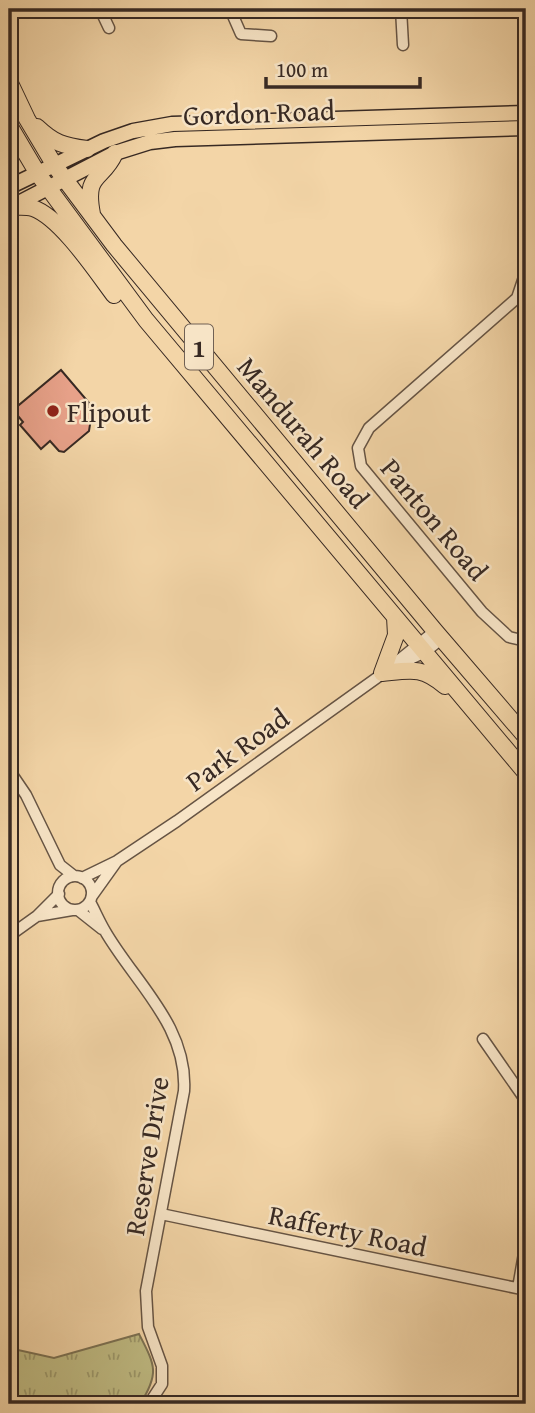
<svg xmlns="http://www.w3.org/2000/svg" width="535" height="1413" viewBox="0 0 535 1413" font-family="'Gentium Book Plus',serif">
<defs>
<pattern id="park-tufts" width="24" height="20" patternUnits="userSpaceOnUse" patternTransform="scale(1.75)"><rect width="24" height="20" fill="#c0bc84"/><path d="M3 7l-1-3M5 7V3M7 7l1-3M15 17l-1-3M17 17v-4M19 17l1-3" fill="none" stroke="#9d996c"/></pattern>
</defs>
<rect width="100%" height="100%" fill="#f3d5a7"/>
<filter id="stains"><feTurbulence type="fractalNoise" baseFrequency=".00286" numOctaves="4"/><feColorMatrix values="0 0 0 0 .2 0 0 0 0 .09 0 0 0 0 .02 0 0 0 .5 -.17"/></filter>
<radialGradient id="worn" r=".72"><stop offset=".6" stop-color="#630" stop-opacity="0"/><stop offset="1" stop-color="#630" stop-opacity=".3"/></radialGradient>
<!-- park -->
<path fill="url(#park-tufts)" stroke="#7c7254" stroke-width="2" d="M139,1334C155,1365 160,1373 140,1404H9V1348L54,1358Z"/>
<!-- building -->
<path fill="#e7a189" stroke="#372923" stroke-width="2" d="M61,370L90,404L87,406L92,412L89,431L64,452L59,451L50,441L41,449L20,425L23,422L13,410Z"/>
<g fill="none" stroke-linecap="round" stroke-linejoin="round">
<defs>
<path id="minor" d="M100,9L109,28
M230,9L241,34L271,36
M401,9L403,45
M526,259V271L517,298L369,428L358,448L361,466L482,612L509,637L526,641
M400,664L425,652L441,639
M9,770L26,795L60,865L74,876
M58 893a17 17 0 1 1 34 0a17 17 0 1 1-34 0Z
M82,878L117,861L177,821L378,677L435,631
M92,896L117,861
M90,902C95,911 99,921 105,931C135,983 188,1026 184,1091L146,1291L148,1327L162,1366V1384L149,1404
M78,910L102,929
M37,916L72,910
M9,936L37,916L59,894
M483,1039L526,1101
M161,1214L526,1290
M518,1288L526,1242"/>
<path id="major" d="M9,187L104,141L133,131L172,124L526,113
M13,206L115,153L150,142L175,139L526,128"/>
<path id="highway" d="M9,81L27,119L55,166L114,245L435,631L526,737
M9,125L38,174L146,320L526,773
M37,127C54,143 63,146 87,149
M11,207C18,207 26,206 33,208C61,218 96,271 114,295
M92,214C84,172 102,182 115,153
M395,617L396,635L382,673C411,670 422,666 445,686"/>
</defs>
<!-- minor casing -->
<use href="#minor" stroke="#665444" stroke-width="13"/>
<!-- major casing -->
<use href="#major" stroke="#372923" stroke-width="17"/>
<!-- highway casing -->
<use href="#highway" stroke="#372923" stroke-width="18"/>
<!-- minor -->
<use href="#minor" stroke="#f7e4c6" stroke-width="10"/>
<!-- major -->
<use href="#major" stroke="#f3d5a7" stroke-width="14"/>
<!-- highway -->
<use href="#highway" stroke="#f3d5a7" stroke-width="16"/>
</g>
<!-- markers -->
<circle fill="#8f2418" stroke="#f7e4c6" stroke-width="2.5" cx="53" cy="411" r="7"/>
<g text-anchor="middle" dominant-baseline="central" stroke-width="5" stroke-linejoin="round" paint-order="stroke">
<!-- shield labels -->
<rect fill="#f7e4c6" stroke="#716154" stroke-width="2" x="185" y="324.5" width="28" height="45" rx="5"/>
<g font-size="26" font-weight="bold" fill="#372923">
<text x="199" y="347">1</text>
</g>
<!-- street labels -->
<g font-size="28" fill="#372923" stroke="#f7e4c6">
<text transform="translate(259 112) rotate(-2)">Gordon Road</text>
<text transform="translate(304 432) rotate(50)">Mandurah Road</text>
<text transform="translate(435 519) rotate(50)">Panton Road</text>
<text transform="translate(237 749) rotate(-36)">Park Road</text>
<text transform="translate(146 1156) rotate(-81)">Reserve Drive</text>
<text transform="translate(348 1230) rotate(12)">Rafferty Road</text>
</g>
<!-- poi labels -->
<g font-size="28" fill="#372923" stroke="#f7e4c6" text-anchor="start">
<text x="67" y="411">Flipout</text>
</g>
</g>
<!-- margin -->
<rect width="535" height="1413" fill="none" stroke="#f3d5a7" stroke-width="35"/>
<rect x="10" y="10" width="514" height="1392" fill="none" stroke="#372923" stroke-width="3.5"/>
<rect x="18" y="18" width="500" height="1378" fill="none" stroke="#372923" stroke-width="2"/>
<!-- scale -->
<path d="M266 77v10h154v-10" fill="none" stroke="#372923" stroke-width="3.5"/>
<text x="276" y="77" font-size="21" fill="#372923" stroke="#f7e4c6" stroke-width="5" paint-order="stroke">100 m</text>
<rect width="100%" height="100%" filter="url(#stains)"/>
<rect width="100%" height="100%" fill="url(#worn)"/>
</svg>
